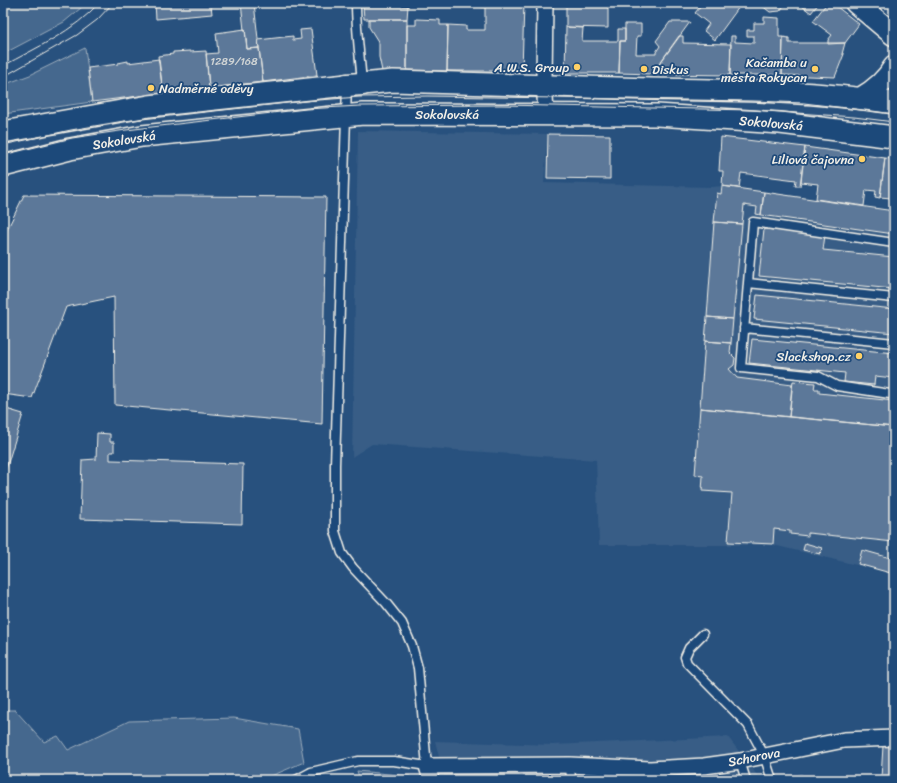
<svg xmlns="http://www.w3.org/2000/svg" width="897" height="783" viewBox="0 0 897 783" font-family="Sriracha,sans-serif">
<rect width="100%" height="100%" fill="#28517e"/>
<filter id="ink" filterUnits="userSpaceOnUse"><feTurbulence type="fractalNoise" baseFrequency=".025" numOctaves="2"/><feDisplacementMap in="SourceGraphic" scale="8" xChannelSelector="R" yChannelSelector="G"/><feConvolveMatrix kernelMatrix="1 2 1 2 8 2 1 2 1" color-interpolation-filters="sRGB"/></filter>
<g filter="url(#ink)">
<!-- built -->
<path fill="#375d86" d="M358,131L548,134L544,183L712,187L722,186L894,211V574L773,545H599L596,460L372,444L352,457Z
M728,737L757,775L759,780H445L435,741L552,745Z"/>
<!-- green -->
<path fill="#45688e" stroke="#9cacbb" d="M3,3H87L64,22L3,54Z
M85,48L92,102L3,114V85L30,75Z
M3,710H15L44,742L58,736L68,750L129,721L234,718L298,729L304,762L262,780H3Z
M357,771L410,776L411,780H360Z
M594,777H681L682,780H584Z"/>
<!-- building -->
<path fill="#5b7899" stroke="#f4f1e8" d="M155,3H228L211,5L212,14L156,19Z
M241,3H254L259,48L247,49L245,29L244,30Z
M363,3H408V6L363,5Z
M481,3H524L522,71H447L448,25L466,26V30H485V7H481Z
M566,3H608V28L566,27Z
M703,3H742L715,40L704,31L709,24L695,13Z
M763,3H786L780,11L770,12L761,5Z
M798,3H819L811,13Z
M827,3H832L859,24L845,43L828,44V40L832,35L813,21Z
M363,5L408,6L407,19H364Z
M764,17L779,18V37H783L782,75H730L731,36H735V42L754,43V36H747V30H754V23H764Z
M369,19H407V70L382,71L379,57V43L369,27Z
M416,19L440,20V25H448L447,71L407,70V25H416Z
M670,22H690L652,74L619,73L620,41H625V24H641V36H637L636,54H656V52L660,46L656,41Z
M566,27L583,28L582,41H618V29H625V41H620L619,73H565Z
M245,29L247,49L259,48L263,82L209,88L206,54L218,53L216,33Z
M311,29L317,75L263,82L258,40L293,36V40L301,39L300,30Z
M679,36H683V43L731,44L730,75L652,74Z
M783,37L789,38V43H845L842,54H844L835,77L782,75Z
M190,51V52L206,51L209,88L163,93L158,56L173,54V52Z
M159,59L163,93L92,102L88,68L118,64V63L128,61V63Z
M548,134L610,135V179L547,178Z
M721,137L805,147L800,186H795L796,180L741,173L739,188L722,186L723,171H719Z
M805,147L885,158L880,198L875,197L876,191L866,190L864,206L816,199L818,184L801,182Z
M885,158L894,159V193H892L891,198L880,197Z
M722,186L764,192L761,215L756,214L757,207L744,205L742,224L714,222L717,193L721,194Z
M764,192L894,211V234L761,215Z
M24,195L326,197L322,424L115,405L114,297L66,307L32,398L3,394V238Z
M714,222L742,224L733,319L707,317Z
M764,229L825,235L823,250L894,257V289L759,276Z
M757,295L894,309V333L754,319Z
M707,317L733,319L731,343L705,341Z
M752,339L894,353V378L875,376L874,385L844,382L845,373L749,363Z
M705,341L731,343L730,353L735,358L734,365L729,369L737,378L792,385L789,417L700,408Z
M793,381L815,383L814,389H819V393L894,401V427L789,417Z
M3,408L23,414L3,479Z
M700,408L894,427V542L808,533V536L790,534V531L774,529L773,544L728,542L732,493L702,491L703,476L695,475Z
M97,433L110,434V442H114V452H110V460H112L243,464L242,524L80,519L82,460L96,459Z
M805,543L822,548L820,554L803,550Z
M862,550L894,559V574L858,564Z
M883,746H894V780H890V778H881Z
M801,775L808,777L811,780H790L794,776Z"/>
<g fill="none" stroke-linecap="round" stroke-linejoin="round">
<defs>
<path id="lane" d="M356,3C356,30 360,56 362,83
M894,243L753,222L741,368L818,376L837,386L890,394L894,393
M748,283L894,298
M744,328L894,343
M703,634L689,648L685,657L687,663L748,725L764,755L772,780
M740,761L746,780
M570,765L571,780
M296,780L311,772
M314,780L311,772L358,761H394L427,766L418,668L412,646L402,623L386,603L353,568L342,553L335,531V465L347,85"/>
<path id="street" d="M545,3L544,79L546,114
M431,780L427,766L570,765L650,769L704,766L740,761L844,740L894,738"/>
<path id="secondary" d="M856,3L894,35
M362,84L393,81C479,84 565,87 650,89C732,90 813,90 894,103
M861,98C875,90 886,81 894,67
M3,132L149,106L347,85
M3,166L70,149L142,136L363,114L657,115L780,123L894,137"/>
<path id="primary" d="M347,85L362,84"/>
</defs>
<!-- lane casing -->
<use href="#lane" stroke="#f4f1e8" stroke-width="11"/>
<!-- street casing -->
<use href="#street" stroke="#f4f1e8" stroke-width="18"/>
<!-- secondary casing -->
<use href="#secondary" stroke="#f4f1e8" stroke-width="24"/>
<!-- primary casing -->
<use href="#primary" stroke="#f4f1e8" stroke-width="25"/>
<!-- lane -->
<use href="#lane" stroke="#1f4a7a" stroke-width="8"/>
<!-- street -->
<use href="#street" stroke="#1f4a7a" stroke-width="15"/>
<!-- secondary -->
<use href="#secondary" stroke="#1f4a7a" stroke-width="21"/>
<!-- primary -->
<use href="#primary" stroke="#1f4a7a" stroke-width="22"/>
<!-- tram -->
<path stroke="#f4f1e8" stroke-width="1" d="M3,66C36,48 74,31 99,3
M3,77L77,35L97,20L113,3
M3,145L71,130L124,121L305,101L359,97L427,96L754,101L804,103L894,114
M3,155L72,138L126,130L306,109L360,106L501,105L753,110L854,117L894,122"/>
</g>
</g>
<!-- markers -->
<g fill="#ffd166" stroke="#1f4a7a" stroke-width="1.5">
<circle cx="577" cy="67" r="4"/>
<circle cx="644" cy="69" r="4"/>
<circle cx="815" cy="69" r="4"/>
<circle cx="151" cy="88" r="4"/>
<circle cx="862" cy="159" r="4"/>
<circle cx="859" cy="356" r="4"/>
</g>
<g text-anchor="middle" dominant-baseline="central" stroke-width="3.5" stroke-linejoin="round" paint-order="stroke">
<!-- number labels -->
<g font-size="11" fill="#ced3d4">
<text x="234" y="61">1289/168</text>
</g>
<!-- poi labels -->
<g font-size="13" fill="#f4f1e8" stroke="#1f4a7a" text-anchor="end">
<text x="807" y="62">Kačamba u<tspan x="807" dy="15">města Rokycan</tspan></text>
<text x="569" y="67">A.W.S. Group</text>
<text x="652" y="69" text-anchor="start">Diskus</text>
<text x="159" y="88" text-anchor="start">Nadměrné oděvy</text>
<text x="854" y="159">Liliová čajovna</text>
<text x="851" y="356">Slackshop.cz</text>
</g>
<!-- street labels -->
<g font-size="13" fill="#f4f1e8" stroke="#1f4a7a">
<text x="447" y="114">Sokolovská</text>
<text transform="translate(771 123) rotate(5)">Sokolovská</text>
<text transform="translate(124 140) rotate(-9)">Sokolovská</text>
<text transform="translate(754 757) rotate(-11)">Schorova</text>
</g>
</g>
<!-- margin -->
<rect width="897" height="783" fill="none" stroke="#1f4a7a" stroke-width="16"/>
<rect x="8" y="8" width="881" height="767" fill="none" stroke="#f4f1e8" stroke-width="1.5" filter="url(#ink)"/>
</svg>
